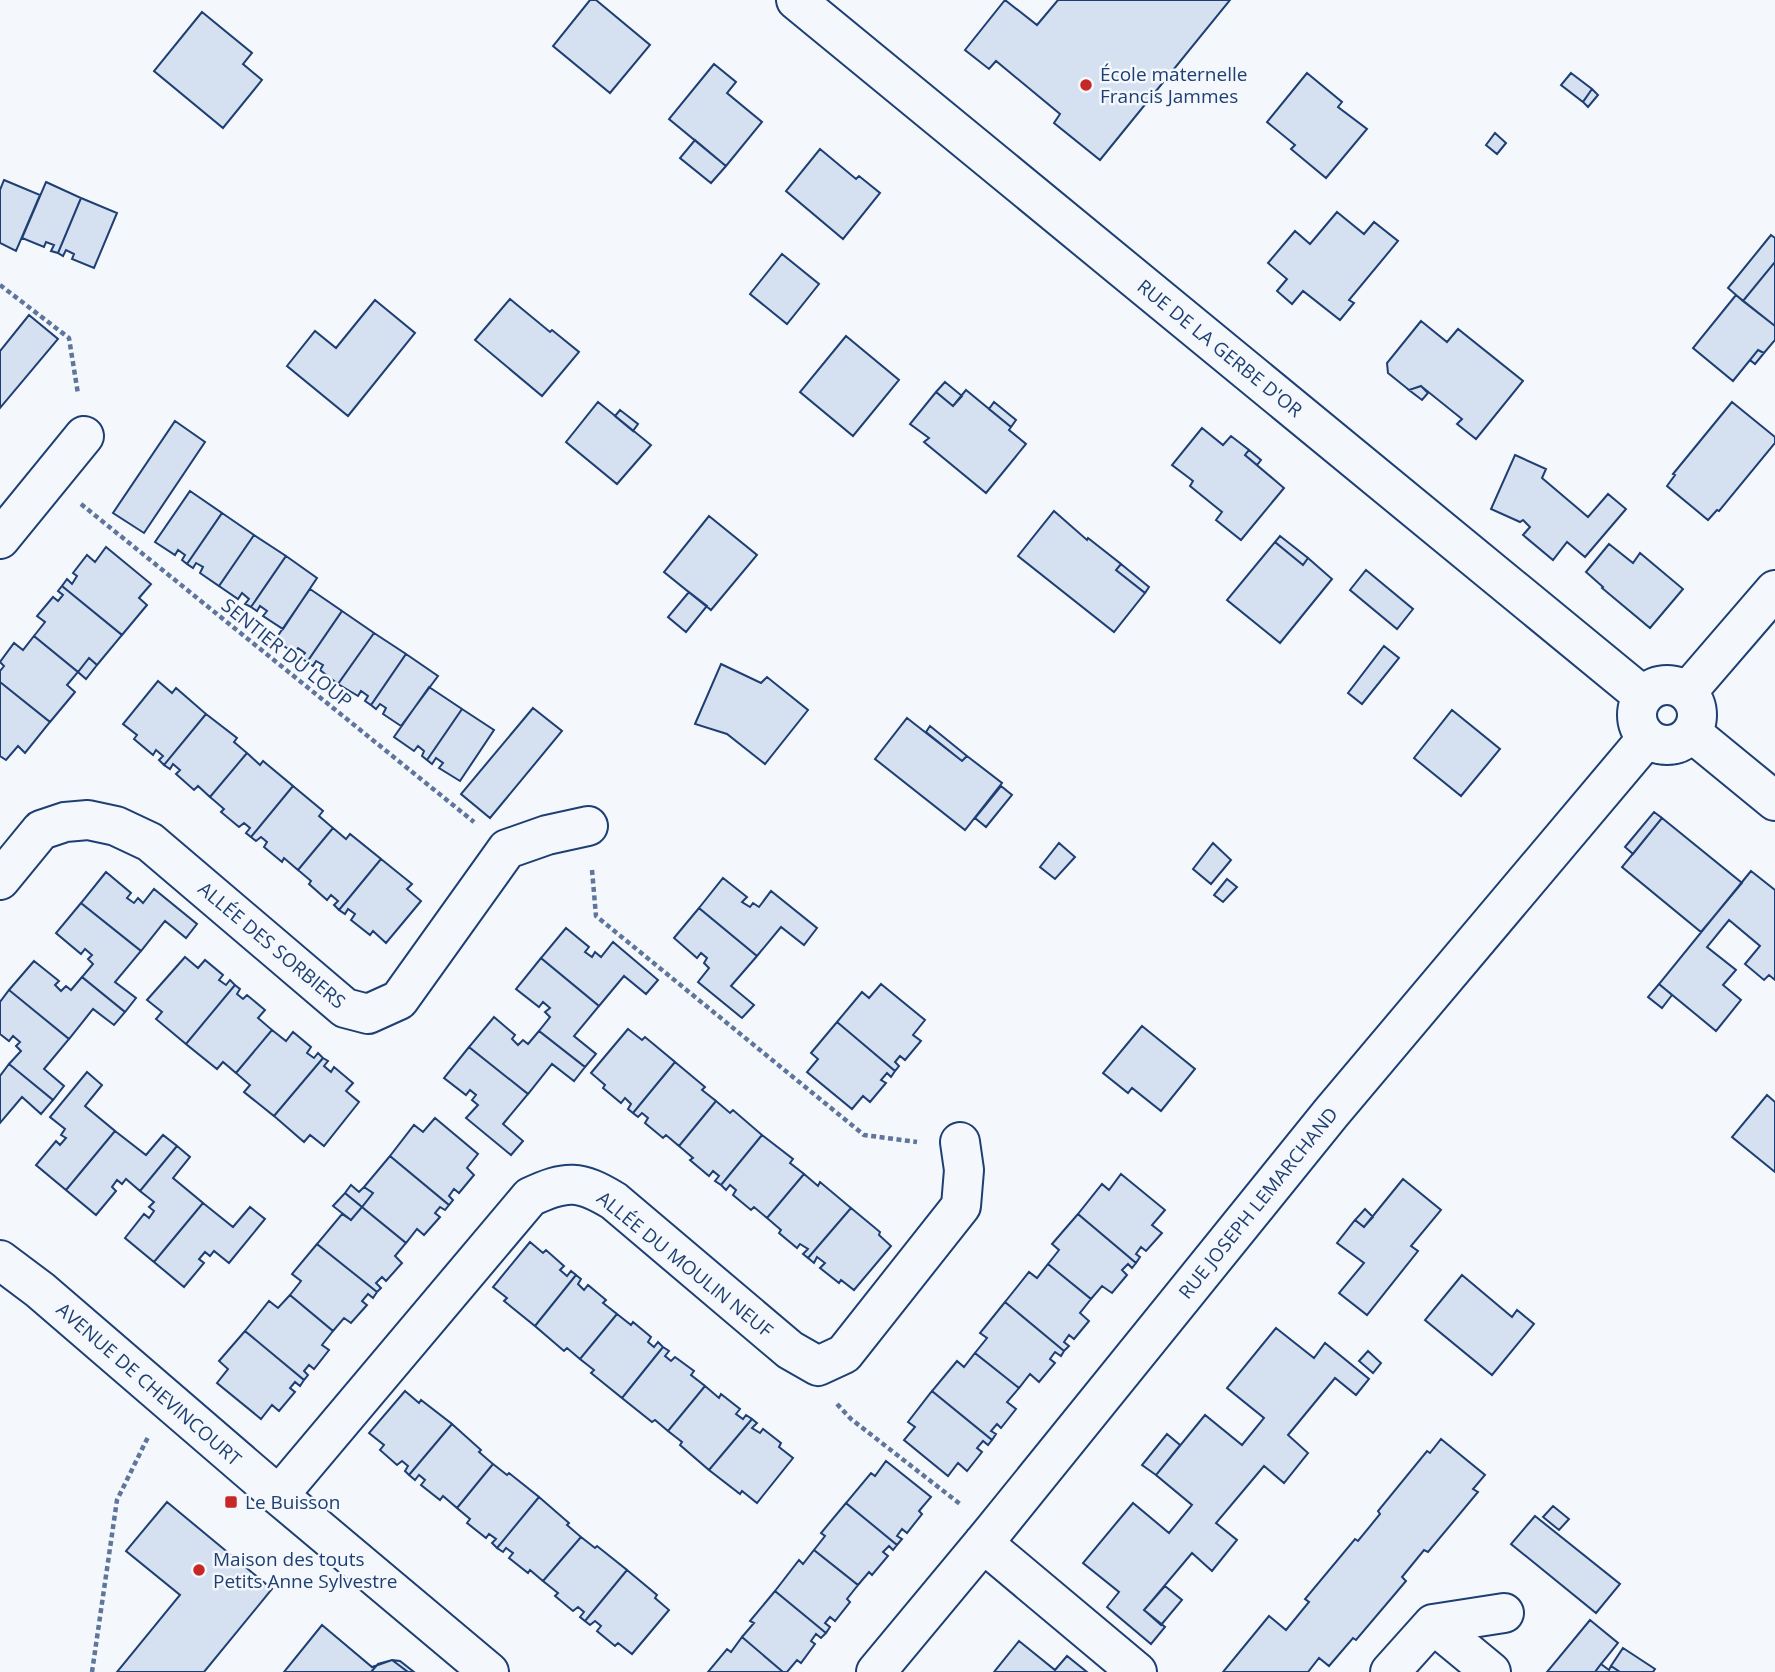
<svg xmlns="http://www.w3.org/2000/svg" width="1775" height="1672" viewBox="0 0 1775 1672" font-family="'Open Sans',sans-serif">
<rect width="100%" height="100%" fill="#f4f7fb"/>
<!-- building -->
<path fill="#d5e0f0" stroke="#1d3f73" stroke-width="2" d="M590,0H596L650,45L610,93L553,46Z
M1005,0L1037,25L1058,0H1230L1100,160L1054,123L1060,114L996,61L989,69L965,50Z
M202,12L252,53L243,64L262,80L223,128L154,71Z
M714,64L736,82L727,93L762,122L726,166L669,119Z
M1307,73L1342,102L1338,107L1367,129L1326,178L1291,149L1295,145L1267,122Z
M1571,73L1592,89L1583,102L1561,85Z
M1592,89L1598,95L1588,107L1583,102Z
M1495,133L1506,143L1497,154L1486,145Z
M695,140L726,166L711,183L680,158Z
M820,149L856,179L859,176L880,193L843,239L786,191Z
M4,180L40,195L16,251L0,243V190Z
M46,182L81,198L58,253L51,251L54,245L46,242L44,247L22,238Z
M81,198L117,213L94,268L72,259L74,254L66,250L63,256L58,253Z
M1337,212L1364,234L1374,222L1398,241L1349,300L1354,303L1340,320L1303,291L1292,304L1277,291L1287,279L1268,263L1295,231L1310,244Z
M1771,235L1775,238V262L1743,301L1728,288Z
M782,254L819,284L787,324L750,294Z
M1775,262V326L1743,301Z
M1736,295L1775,326V340L1764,353L1758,350L1733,381L1693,348Z
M510,299L550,332L552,330L579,352L542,396L475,340Z
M375,300L415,333L348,416L287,366L315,331L336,348Z
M29,315L58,339L0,408V351Z
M1421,321L1447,342L1458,329L1523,381L1476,439L1457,424L1462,419L1421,386L1409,390L1388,373L1387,363Z
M846,336L899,380L853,436L800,392Z
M1758,350L1764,353L1755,364L1750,360Z
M945,382L962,396L953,406L936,392Z
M1421,386L1428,393L1422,400L1409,390Z
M966,390L1011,427L1009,430L1026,444L986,493L924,442L929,438L910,424L936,392L953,406Z
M598,402L651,445L617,484L566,442Z
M994,402L1016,420L1011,427L989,409Z
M1732,402L1775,437V443L1719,511L1717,510L1708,520L1667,486L1675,475L1673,474Z
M620,410L638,424L633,431L615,416Z
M175,421L205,442L144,533L113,513Z
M1202,428L1223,445L1231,436L1249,450L1245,455L1284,488L1241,540L1216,520L1222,512L1190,486L1193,481L1172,465Z
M1249,450L1261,460L1257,465L1245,455Z
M1515,455L1546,469L1542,478L1588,517L1608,494L1626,509L1585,557L1567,542L1553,560L1523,535L1530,527L1523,520L1520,522L1491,509Z
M190,491L222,513L187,564L182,560L185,555L178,550L175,555L155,542Z
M1054,511L1087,540L1088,538L1121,564L1116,570L1145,593L1114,632L1018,556Z
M222,513L254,535L219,586L200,573L203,567L196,563L193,568L187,564Z
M709,516L757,555L711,610L664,572Z
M254,535L286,556L251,607L245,604L249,599L242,593L238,599L219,586Z
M1280,536L1308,558L1303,565L1275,542Z
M1275,542L1303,565L1308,558L1332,579L1280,643L1227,600Z
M1609,544L1633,563L1640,553L1683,589L1650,628L1602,588L1603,587L1586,572Z
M106,547L151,584L139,598L147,605L122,635L62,586L67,579L72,584L77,576L73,573L87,555L95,562Z
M286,556L317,578L283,629L263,616L267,611L260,606L257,611L251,607Z
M1121,564L1149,587L1145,593L1116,570Z
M1366,570L1413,609L1397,629L1350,590Z
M62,586L122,635L97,665L89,658L78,672L34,636L45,622L37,616L53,597L58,601L63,595L58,591Z
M310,589L342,611L307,662L301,658L305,653L298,648L294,653L275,640Z
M689,592L707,606L686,632L668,617Z
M342,611L374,633L338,684L320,670L323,665L316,661L313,666L307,662Z
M374,633L406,654L371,705L365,701L368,696L361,691L358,696L338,684Z
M34,636L78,672L67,685L75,692L50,722L0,682V671L4,666L0,662L14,643L23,650Z
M1384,646L1399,658L1362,704L1348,693Z
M406,654L438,676L401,726L383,714L386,708L380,704L376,709L371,705Z
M89,658L97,665L86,679L78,672Z
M721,664L761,683L767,677L808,710L765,764L727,734L695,724Z
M158,681L172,693L176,688L206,714L164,765L159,760L163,756L156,750L153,755L134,739L137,735L123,724Z
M0,682L50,722L25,753L18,746L6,760L0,756Z
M429,687L462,709L427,760L422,756L424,751L418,746L414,751L394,737Z
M533,708L562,731L490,818L461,794Z
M462,709L494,730L460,781L439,768L443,763L436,758L432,764L427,760Z
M1452,710L1500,749L1461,796L1414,758Z
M206,714L237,738L234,742L247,753L210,797L198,786L194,790L176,774L180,770L173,764L170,769L164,765Z
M907,718L962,761L967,756L1002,783L965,830L875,759Z
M930,726L967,756L962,761L926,732Z
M247,753L260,765L263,761L293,786L251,837L246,833L250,828L244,823L239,827L221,812L224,809L210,797Z
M293,786L323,811L319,816L333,828L298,870L284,858L282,862L264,847L267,842L261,837L256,841L251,837Z
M1001,786L1012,795L986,827L975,818Z
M1654,812L1662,818L1633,854L1625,847Z
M1662,818L1742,883L1701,932L1622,867Z
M333,828L346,839L350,834L381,859L339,910L334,905L338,901L331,895L327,900L309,884L311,881L298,870Z
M1059,843L1075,857L1055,879L1040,867Z
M1213,843L1231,860L1211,884L1193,869Z
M381,859L412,884L407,889L421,901L386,943L373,931L370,935L351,920L355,914L348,909L345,914L339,910Z
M1751,871L1775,890V980L1769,975L1764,980L1745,964L1760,946L1729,920L1707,947L1736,970L1723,985L1741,1000L1716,1031L1659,984Z
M106,872L131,893L127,898L134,903L138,898L143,903L154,889L197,924L186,938L165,921L141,951L81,903Z
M723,878L747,897L742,902L750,907L753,903L759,907L771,891L817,928L804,945L781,927L757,956L699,908Z
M1227,879L1237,887L1223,902L1214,895Z
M81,903L141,951L115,982L136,998L125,1012L82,977L93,964L88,959L92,955L85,949L81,954L56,933Z
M699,908L757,956L731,986L754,1005L742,1018L698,982L709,968L704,963L707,958L701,953L697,958L674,938Z
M566,928L589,947L585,952L592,957L595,952L601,957L613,942L658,980L646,994L624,976L599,1006L541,958Z
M185,957L198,968L205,960L223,975L219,980L226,985L230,980L235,985L186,1044L156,1019L162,1012L147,1000Z
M541,958L599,1006L574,1036L596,1054L585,1067L539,1031L550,1017L545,1012L550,1008L543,1002L539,1007L516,989Z
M34,961L59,981L55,985L61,991L66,986L71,990L82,977L125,1012L114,1025L93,1009L69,1039L9,990Z
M881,984L925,1020L913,1035L921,1041L905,1060L900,1056L895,1062L899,1066L895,1071L837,1022L862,992L869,998Z
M1659,984L1672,995L1662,1008L1648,997Z
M235,985L240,989L237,994L243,999L247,995L265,1010L258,1018L272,1030L236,1073L223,1062L217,1069L186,1044Z
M9,990L69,1039L44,1069L64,1086L53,1100L9,1064L21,1051L16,1046L20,1042L13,1036L9,1041L0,1034V1002Z
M494,1017L515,1035L512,1039L518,1045L523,1040L528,1044L539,1031L585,1067L574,1081L552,1064L528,1094L469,1047Z
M837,1022L895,1071L891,1077L887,1073L881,1080L886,1083L870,1102L863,1096L852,1109L807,1072L818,1059L811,1053Z
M1142,1026L1195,1069L1161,1111L1132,1088L1128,1093L1103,1073Z
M628,1029L642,1040L645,1037L675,1062L633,1113L628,1109L631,1104L625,1098L621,1103L603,1088L605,1085L591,1073Z
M272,1030L286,1041L293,1032L311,1047L307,1053L314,1058L318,1053L323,1058L274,1116L244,1092L250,1085L236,1073Z
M469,1047L528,1094L503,1124L523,1141L511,1155L466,1118L478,1105L472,1100L476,1095L470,1090L466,1095L444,1078Z
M323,1058L328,1061L324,1066L331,1072L334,1067L353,1083L346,1091L359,1102L324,1146L310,1135L304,1142L274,1116Z
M675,1062L705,1087L702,1090L716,1101L679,1146L666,1135L663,1138L645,1123L648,1118L642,1113L638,1117L633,1113Z
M9,1064L53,1100L41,1114L22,1097L0,1123V1076Z
M87,1072L102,1085L85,1106L115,1131L66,1190L36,1165L56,1141L60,1145L66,1138L61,1135L65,1129L50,1117Z
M1767,1095L1775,1102V1172L1732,1137Z
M716,1101L730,1113L733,1110L762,1135L721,1185L715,1181L719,1176L713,1171L709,1176L690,1160L693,1158L679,1146Z
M435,1118L478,1154L467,1168L474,1175L459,1193L454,1189L449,1196L453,1200L449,1205L390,1156L414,1125L423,1132Z
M115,1131L146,1155L163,1135L177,1146L140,1191L126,1179L122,1184L117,1180L112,1187L116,1191L96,1215L66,1190Z
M762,1135L793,1159L790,1163L804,1174L767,1218L754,1207L751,1210L733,1195L736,1190L730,1185L726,1190L721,1185Z
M177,1146L190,1157L173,1178L203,1203L154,1262L125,1238L144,1214L149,1218L154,1211L149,1207L154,1202L140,1191Z
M390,1156L449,1205L445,1210L440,1207L435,1213L440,1217L424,1235L417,1229L406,1243L362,1207L373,1193L364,1187Z
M804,1174L818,1186L820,1182L851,1208L808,1258L803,1254L808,1249L800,1244L797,1248L779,1233L781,1230L767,1218Z
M1121,1174L1165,1210L1152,1225L1162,1233L1146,1251L1141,1247L1136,1254L1140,1257L1136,1263L1078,1214L1102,1184L1109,1190Z
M1403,1179L1441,1210L1411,1246L1418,1251L1367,1315L1339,1293L1364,1263L1337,1243L1355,1220L1364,1227Z
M351,1185L359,1192L364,1187L373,1193L362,1207L345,1193Z
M345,1193L362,1207L351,1220L333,1206Z
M203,1203L233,1227L250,1207L265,1219L229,1263L214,1251L210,1256L205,1252L199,1259L204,1263L184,1287L154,1262Z
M362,1207L406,1243L395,1256L402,1263L386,1281L382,1277L376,1283L381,1288L377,1292L317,1244L342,1214L351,1220Z
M851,1208L880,1232L879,1235L891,1246L854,1290L841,1280L839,1283L820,1268L825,1263L817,1257L814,1263L808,1258Z
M1365,1209L1373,1217L1364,1227L1355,1220Z
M1078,1214L1136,1263L1132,1268L1128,1264L1122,1270L1127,1275L1112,1293L1102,1286L1091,1299L1048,1264L1059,1250L1052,1244Z
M530,1242L543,1253L546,1250L564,1266L560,1270L567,1276L571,1271L576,1275L535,1326L504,1301L507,1298L493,1287Z
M317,1244L377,1292L373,1298L368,1294L362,1301L367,1305L351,1323L344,1318L333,1331L290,1295L301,1281L292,1274Z
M1048,1264L1091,1299L1080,1313L1089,1321L1074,1339L1069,1335L1064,1342L1069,1346L1064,1351L1005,1302L1029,1272L1037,1278Z
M576,1275L581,1279L578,1284L584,1290L588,1285L606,1300L603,1303L617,1314L580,1359L567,1348L564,1351L535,1326Z
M1462,1275L1512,1317L1517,1310L1534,1324L1492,1375L1425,1320Z
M290,1295L333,1331L322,1345L329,1350L314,1369L309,1365L304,1371L308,1375L304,1380L245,1331L269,1301L278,1308Z
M1005,1302L1064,1351L1061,1356L1055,1352L1050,1359L1055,1363L1039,1382L1030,1374L1019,1388L975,1353L987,1338L980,1333Z
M617,1314L631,1325L633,1322L651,1337L648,1342L654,1347L658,1342L663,1347L622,1398L591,1373L594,1370L580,1359Z
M1276,1328L1314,1358L1325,1343L1369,1379L1356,1395L1335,1378L1288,1435L1308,1453L1284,1483L1264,1466L1216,1523L1237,1540L1212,1571L1192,1553L1144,1610L1165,1627L1151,1644L1107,1607L1119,1592L1083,1563L1133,1503L1169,1533L1192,1505L1156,1475L1205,1415L1242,1445L1264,1418L1227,1388Z
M245,1331L304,1380L300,1386L295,1382L290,1388L295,1392L279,1411L272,1405L261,1419L217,1383L228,1369L219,1361Z
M663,1347L669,1351L665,1356L671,1361L675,1357L694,1371L691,1375L705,1386L668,1431L655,1420L652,1422L622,1398Z
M1368,1351L1381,1363L1373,1373L1359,1361Z
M975,1353L1019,1388L1007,1402L1016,1409L1001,1428L997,1424L991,1431L996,1434L992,1440L932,1391L957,1361L964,1367Z
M705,1386L719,1398L721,1394L740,1409L736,1414L743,1419L746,1415L752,1419L709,1470L680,1445L682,1442L668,1431Z
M405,1391L419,1403L421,1400L452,1424L409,1475L405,1471L408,1466L402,1461L397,1465L380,1450L384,1445L369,1433Z
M932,1391L992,1440L988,1445L983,1441L977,1448L982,1452L967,1471L958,1463L948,1476L904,1440L915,1427L908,1422Z
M752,1419L757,1423L752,1428L760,1433L763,1429L781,1443L779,1447L793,1458L757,1503L742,1491L740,1494L709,1470Z
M452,1424L481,1450L479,1452L493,1464L457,1508L443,1496L440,1500L421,1485L425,1480L419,1475L415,1480L409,1475Z
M1167,1434L1180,1445L1156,1475L1142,1465Z
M1441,1439L1485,1475L1473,1489L1478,1492L1428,1552L1424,1550L1402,1577L1406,1581L1356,1640L1353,1638L1329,1666L1319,1658L1308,1672H1223L1269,1616L1286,1630L1309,1602L1305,1599L1355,1539L1358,1541L1380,1514L1378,1511L1427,1451L1430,1453Z
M886,1461L931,1497L919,1511L922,1514L907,1533L902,1529L897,1536L902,1539L897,1545L846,1503L871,1473L875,1476Z
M493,1464L507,1475L509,1473L539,1497L497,1548L492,1543L496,1539L489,1534L486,1538L467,1523L470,1519L457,1508Z
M539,1497L569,1523L567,1525L581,1537L543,1581L530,1570L528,1573L509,1558L513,1553L506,1548L503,1552L497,1548Z
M167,1502L272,1589L204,1672H117L180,1595L126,1551Z
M846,1503L897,1545L893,1550L889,1546L883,1552L888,1556L872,1575L869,1572L858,1585L814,1550L825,1536L821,1533Z
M1553,1506L1569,1519L1559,1530L1543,1517Z
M1535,1516L1620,1584L1596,1613L1511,1544Z
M581,1537L595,1548L597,1546L627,1570L585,1621L580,1617L584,1612L578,1607L573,1611L555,1596L558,1593L543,1581Z
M814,1550L858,1585L847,1599L850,1602L835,1621L830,1617L825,1623L830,1627L826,1633L775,1591L799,1560L803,1564Z
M627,1570L657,1595L655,1598L669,1610L632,1654L618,1643L615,1646L597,1631L601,1626L595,1621L590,1625L585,1621Z
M1165,1586L1182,1600L1161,1625L1144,1610Z
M775,1591L826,1633L821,1638L816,1634L811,1641L815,1644L801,1663L797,1660L787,1672H783L742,1637L754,1623L750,1621Z
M1590,1620L1618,1643L1601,1664L1595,1672H1547Z
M322,1625L372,1667L392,1660L400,1661L414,1672H284Z
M742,1637L783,1672H708L727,1649L731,1652Z
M1019,1641L1055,1670L1067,1656L1087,1672H994Z
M1623,1648L1655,1669L1653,1672H1620L1611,1666Z
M392,1660L408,1672H371L378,1664Z
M1601,1664L1609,1670L1611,1666L1620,1672H1595Z"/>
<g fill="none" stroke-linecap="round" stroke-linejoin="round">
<defs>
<path id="street" d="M796,0L1643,696
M0,539L84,436
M1637 715a30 30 0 1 1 60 0a30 30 0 1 1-60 0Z
M1687,692L1775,590
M1692,733L1775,801
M0,880L41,830L65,822L88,820L116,826L150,842L345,1008L368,1014L399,1000L507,849L547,835L588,826
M0,1260L40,1290L271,1489L489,1672
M279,1495L530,1197C566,1180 580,1180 614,1201L790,1350L818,1366L844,1354L961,1206L964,1170L960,1142
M983,1543L1137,1672
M1433,1624L1491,1672
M876,1672L994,1530L1331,1113L1647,738
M1390,1672L1433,1624L1504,1613"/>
</defs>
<!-- street casing -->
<use href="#street" stroke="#1d3f73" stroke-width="42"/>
<!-- path -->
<path stroke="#5e769c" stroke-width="4.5" stroke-dasharray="5 3.5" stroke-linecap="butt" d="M0,285L69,338L78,394
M81,504L474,822
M592,870L596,916L864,1135L917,1142
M837,1404L851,1419L960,1504
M92,1672L117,1500L148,1437"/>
<!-- street -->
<use href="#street" stroke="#f4f7fb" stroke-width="38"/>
</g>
<!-- markers -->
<g fill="#c62828" stroke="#f4f7fb" stroke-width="2.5">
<circle cx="1086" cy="85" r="7"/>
<rect x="224" y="1495" width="14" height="14" rx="3.5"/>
<circle cx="199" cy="1570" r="7"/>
</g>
<g text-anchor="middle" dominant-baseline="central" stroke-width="5" stroke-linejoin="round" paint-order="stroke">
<!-- poi labels -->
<g font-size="19" fill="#1d3f73" stroke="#f4f7fb" text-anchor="start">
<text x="1100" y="74">École maternelle<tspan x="1100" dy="22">Francis Jammes</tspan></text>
<text x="245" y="1502">Le Buisson</text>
<text x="213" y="1559">Maison des touts<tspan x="213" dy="22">Petits Anne Sylvestre</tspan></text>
</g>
<!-- street labels -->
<g font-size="19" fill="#1d3f73" stroke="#f4f7fb">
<text transform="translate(1220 348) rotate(39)">RUE DE LA GERBE D'OR</text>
<text transform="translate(287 653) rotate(39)">SENTIER DU LOUP</text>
<text transform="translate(272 945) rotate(40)">ALLÉE DES SORBIERS</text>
<text transform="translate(1258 1203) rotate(-51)">RUE JOSEPH LEMARCHAND</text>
<text transform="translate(685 1264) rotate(39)">ALLÉE DU MOULIN NEUF</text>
<text transform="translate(149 1384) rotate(41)">AVENUE DE CHEVINCOURT</text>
</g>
</g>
</svg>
